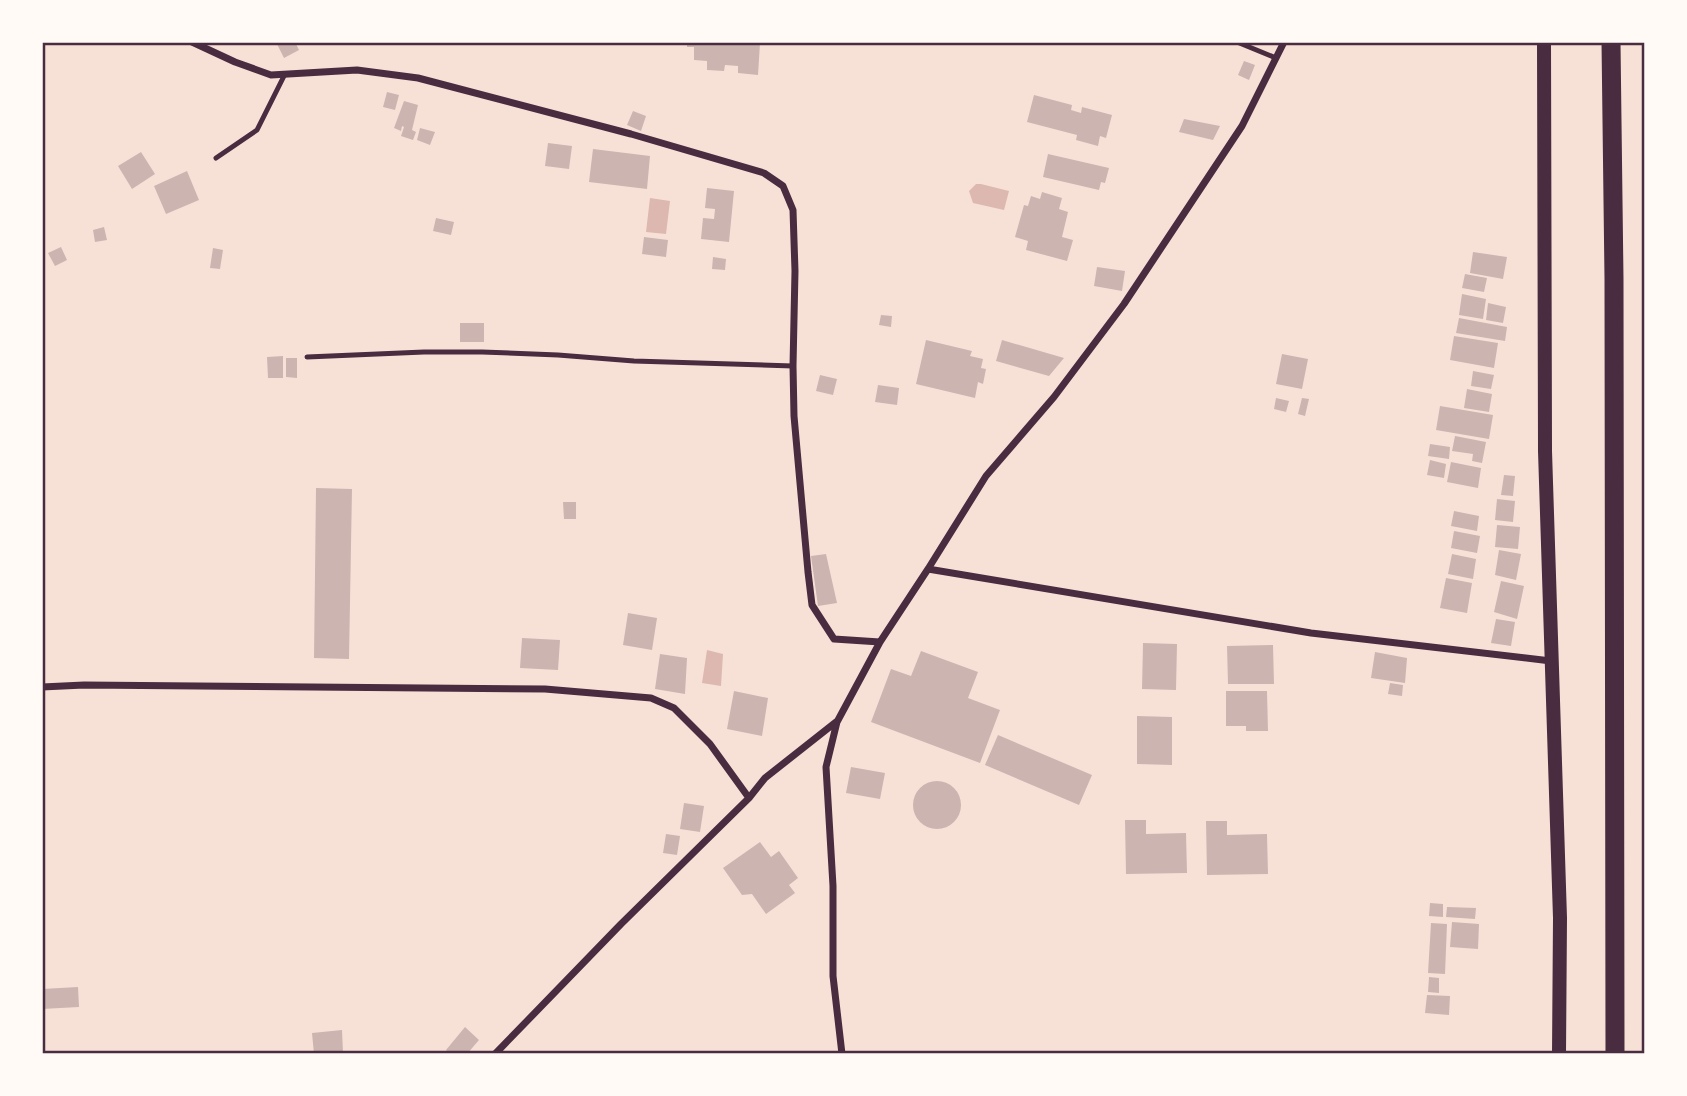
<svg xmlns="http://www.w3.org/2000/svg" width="1687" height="1096" viewBox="0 0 1687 1096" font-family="'Fira Sans',sans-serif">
<rect width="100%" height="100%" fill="#f7e1d7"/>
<!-- water -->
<path fill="#dcb8b0" d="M976,184H981L1009,191L1004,210L973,203L969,191Z
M650,198L670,201L666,234L646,232Z
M707,650L723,654L721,686L702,683Z"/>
<!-- building -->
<path fill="#ccb4b1" d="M276,42H295L299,50L284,58Z
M687,42L760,43L758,75L738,73V66L725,65L724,71L707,70V61L694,60V47H687Z
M1244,61L1255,65L1249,80L1238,75Z
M387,92L399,95L395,110L383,107Z
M1034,95L1072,105L1071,110L1081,113L1082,107L1112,115L1106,138L1100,136L1098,146L1076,140L1077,135L1027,122Z
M404,101L418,105L412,130L416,132L413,140L401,136L404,127L402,126L401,131L394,128Z
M633,111L646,116L641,131L627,125Z
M1184,119L1220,126L1213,140L1179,132Z
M420,128L435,132L430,145L417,140Z
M548,143L572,146L569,169L545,166Z
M593,149L650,156L647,189L589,182Z
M141,152L155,174L132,189L118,166Z
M1048,154L1109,168L1105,183L1101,182L1099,190L1043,177Z
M187,171L199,200L166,214L154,186Z
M707,188L734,191L729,242L701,239L703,218L714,219L715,209L705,208Z
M1042,192L1062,198L1059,209L1068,212L1062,237L1073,240L1067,261L1026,250L1028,241L1015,237L1024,205L1028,206L1031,196L1040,199Z
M436,218L454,222L451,235L433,231Z
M104,227L107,240L95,242L93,230Z
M644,237L668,240L666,257L642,254Z
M61,247L67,260L55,266L48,253Z
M213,248L223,250L220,269L210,268Z
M1473,252L1507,257L1503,279L1470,273Z
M713,257L726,259L725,270L712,269Z
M1097,267L1125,271L1122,291L1094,286Z
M1465,274L1487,278L1484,292L1462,288Z
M1462,294L1486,299L1483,319L1459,315Z
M1488,303L1506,307L1503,323L1486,320Z
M881,315L892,316L891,327L879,325Z
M1459,318L1507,327L1505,341L1456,333Z
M460,323H484V342H460Z
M1454,336L1498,343L1494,368L1450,360Z
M926,340L972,351L970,356L983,359L981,368L986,369L983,384L978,382L975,398L916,384Z
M1002,340L1064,358L1049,376L996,361Z
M1282,354L1308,359L1302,389L1276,384Z
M283,356V378H268L267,357Z
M286,358H297V378L286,377Z
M1473,371L1494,375L1491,389L1471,386Z
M820,375L837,379L833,395L816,391Z
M878,385L899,388L897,405L875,402Z
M1467,389L1492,394L1489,412L1464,408Z
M1276,398L1289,401L1286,412L1274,409Z
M1302,398L1309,399L1305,416L1298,414Z
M1440,406L1493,415L1489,439L1436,430Z
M1455,436L1486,442L1482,463L1472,461L1473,454L1452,451Z
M1430,444L1450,447L1449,459L1428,456Z
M1430,460L1446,464L1444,478L1427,475Z
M1451,462L1481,468L1478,488L1447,482Z
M1504,475L1515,476L1513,496L1501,495Z
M316,488L352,489L349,659L314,658Z
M1497,499L1515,501L1513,522L1495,520Z
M563,502H576V519H564Z
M1454,511L1479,516L1477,531L1451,526Z
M1497,525L1520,527L1518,549L1495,547Z
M1454,531L1480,536L1477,553L1451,548Z
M1499,550L1521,554L1516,580L1495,575Z
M826,554L837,603L818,606L811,556Z
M1452,554L1476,559L1473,579L1448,574Z
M1446,578L1472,583L1467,613L1440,608Z
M1501,581L1524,586L1517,619L1494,612Z
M628,613L657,618L652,650L623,645Z
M1496,619L1515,622L1511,646L1491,643Z
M522,638L560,640L558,670L520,668Z
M1143,643L1177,644L1176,690L1142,689Z
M1273,645L1274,684H1228L1227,646Z
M921,651L978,672L968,698L1000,710L980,763L871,722L891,669L911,676Z
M1375,652L1407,658L1405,683L1371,678Z
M660,654L687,658L685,694L655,689Z
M1390,683L1403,685L1402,696L1388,694Z
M734,691L768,698L762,736L727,729Z
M1226,691H1267L1268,731H1246V726H1226Z
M1137,716L1172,717V765L1137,764Z
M998,735L1092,775L1079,805L985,765Z
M851,767L885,773L880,799L846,793Z
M913 805a24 24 0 1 1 48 0a24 24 0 1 1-48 0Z
M684,803L704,806L700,832L680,829Z
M1125,820H1146V834L1186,833L1187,873L1126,874Z
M1206,821H1227V835L1267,834L1268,874L1207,875Z
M666,834L680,836L677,855L663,853Z
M760,842L771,857L779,851L798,878L789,885L795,893L766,914L752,894L742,895L723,868Z
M1430,903L1443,904V917L1429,916Z
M1447,907L1476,908L1475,919L1446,917Z
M1452,922L1479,924L1478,949L1450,947Z
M1431,923L1447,924L1445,974L1428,973Z
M1429,977L1439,978V993L1428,992Z
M78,987L79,1007L42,1009V989Z
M1427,995L1450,996L1449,1015L1425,1013Z
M465,1027L479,1040L467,1054H450L446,1050Z
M342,1030L343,1053L314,1054L312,1033Z"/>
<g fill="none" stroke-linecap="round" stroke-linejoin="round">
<!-- service -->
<path stroke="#4a2c40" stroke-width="5" d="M1237,42L1276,58
M216,158L257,130L285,74
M307,357L424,352H482L558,355L634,361L793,366"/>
<!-- minor -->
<path stroke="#4a2c40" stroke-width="7" d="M192,42L235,62L271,75L357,70L418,78L631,134L764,173L783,186L793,210L795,271L793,366L794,416L808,572L812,605L834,639L880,642
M928,569L1311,633L1551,661
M42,687L84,685L545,689L651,698L674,708L710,744L749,798
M495,1054L621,924L749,798L765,778L836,722
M842,1054L833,976V886L826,767L837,722L880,642L928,569L986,476L1054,397L1124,304L1242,126L1284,42"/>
<!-- secondary -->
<path stroke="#4a2c40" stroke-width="14" d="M1544,42L1545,451L1560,918L1559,1054"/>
<!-- motorway -->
<path stroke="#4a2c40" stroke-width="19" d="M1611,42L1614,279L1615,1054"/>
</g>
<!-- border -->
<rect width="1687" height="1096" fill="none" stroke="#fffaf5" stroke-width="88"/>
<rect x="44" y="44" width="1599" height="1008" fill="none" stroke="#4a2c40" stroke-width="2.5"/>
</svg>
